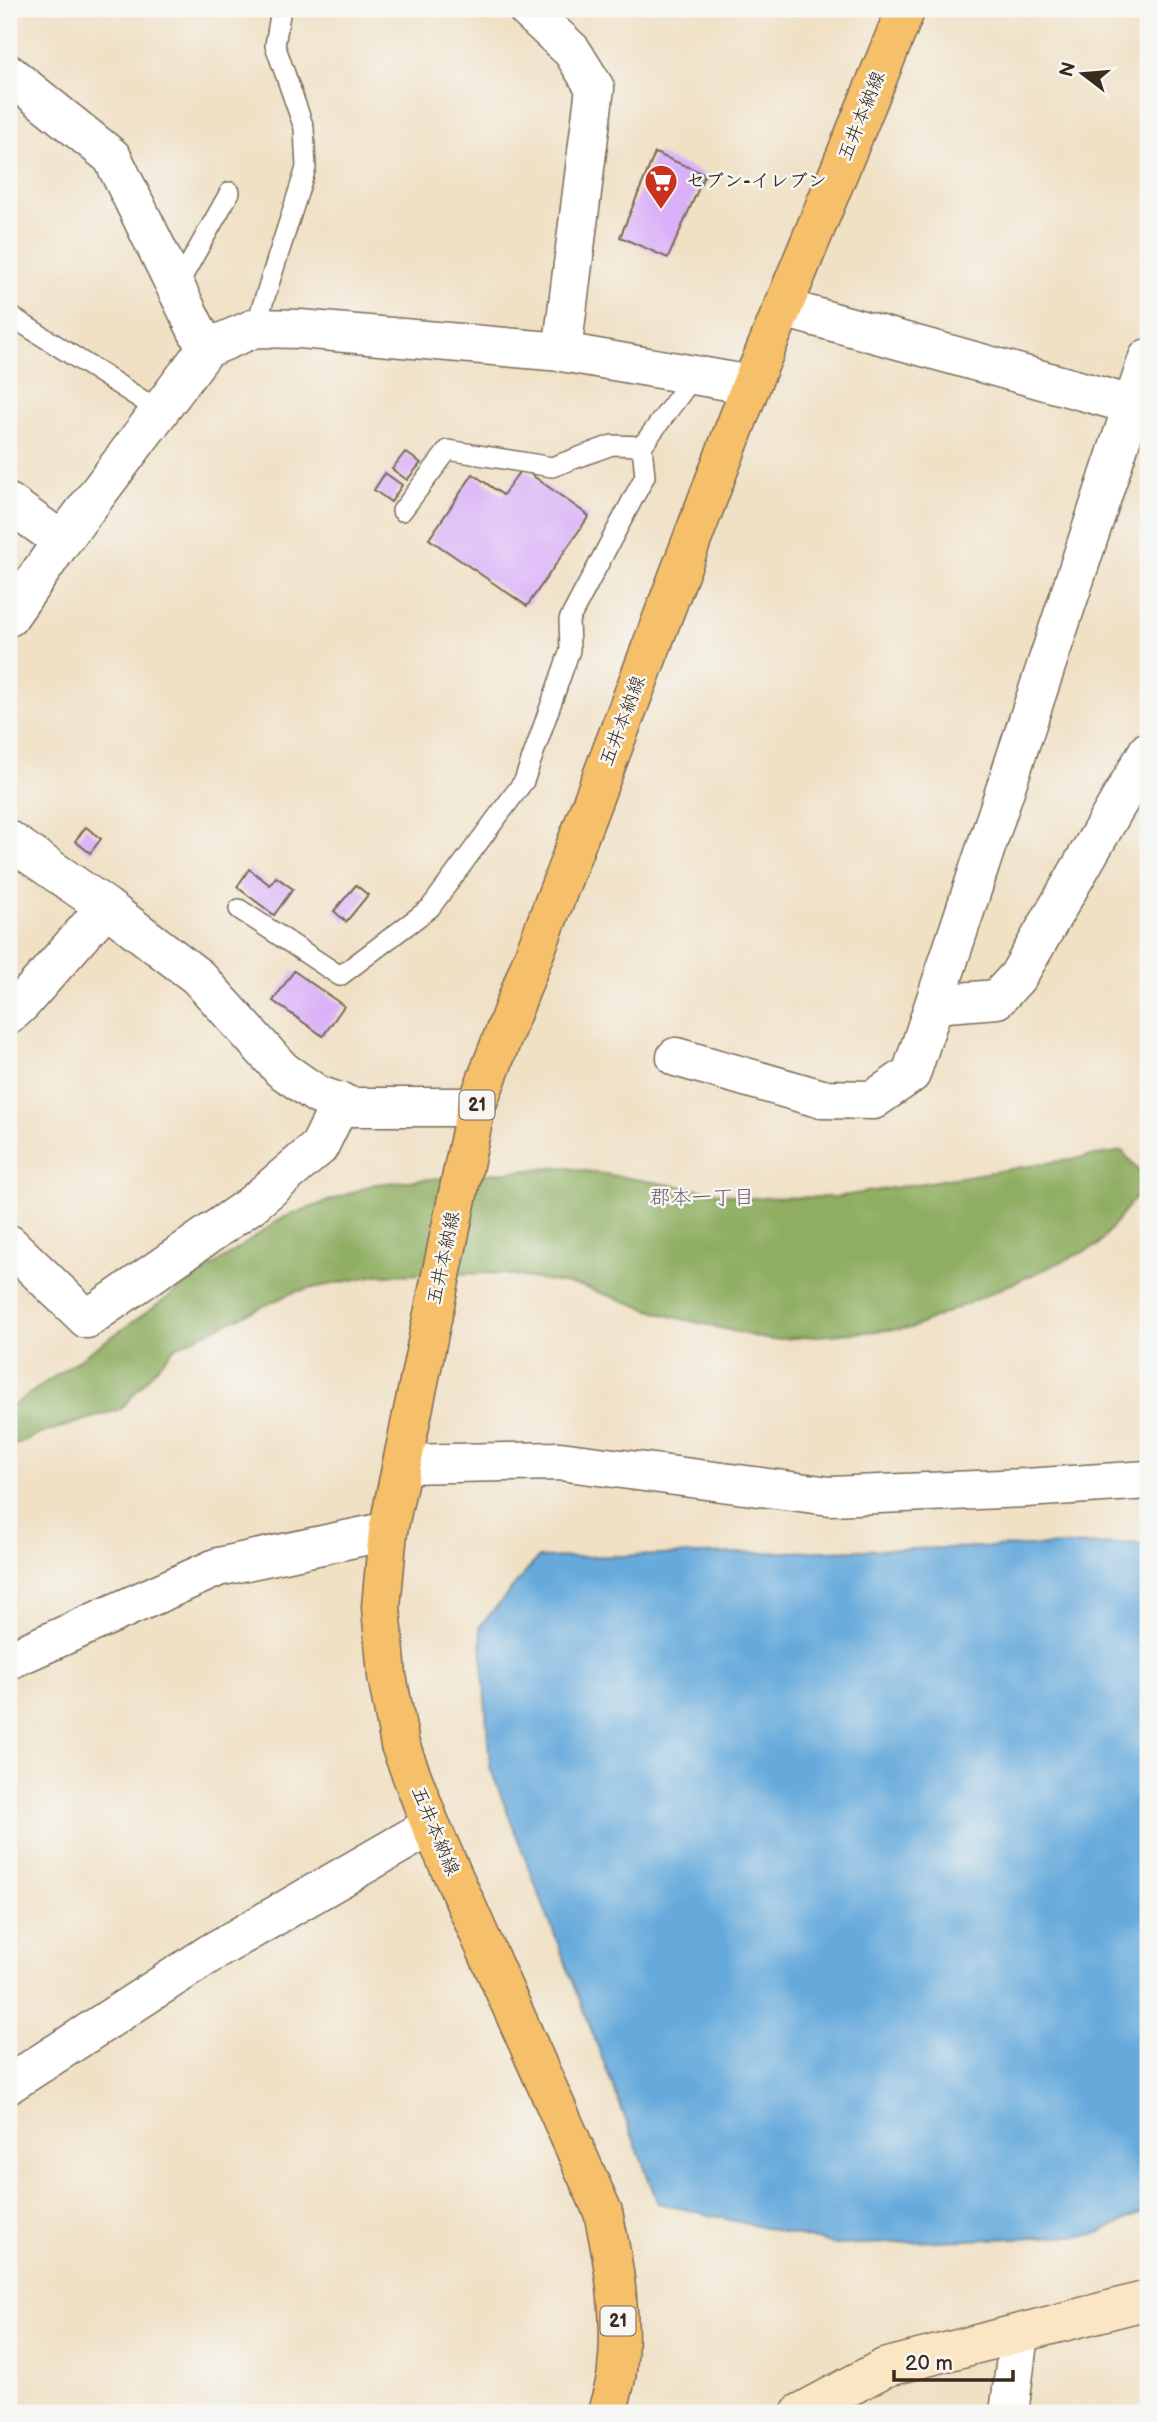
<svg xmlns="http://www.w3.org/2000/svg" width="1157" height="2422" viewBox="0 0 1157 2422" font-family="'Balsamiq Sans','Klee One',sans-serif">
<rect width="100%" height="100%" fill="#f6f6f2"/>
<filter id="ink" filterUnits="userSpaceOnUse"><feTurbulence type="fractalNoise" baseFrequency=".0143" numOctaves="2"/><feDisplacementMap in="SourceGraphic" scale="14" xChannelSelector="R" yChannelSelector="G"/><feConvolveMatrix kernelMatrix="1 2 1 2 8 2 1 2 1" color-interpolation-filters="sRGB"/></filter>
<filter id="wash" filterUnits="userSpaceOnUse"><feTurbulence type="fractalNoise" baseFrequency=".00686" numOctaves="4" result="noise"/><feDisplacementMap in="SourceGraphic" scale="28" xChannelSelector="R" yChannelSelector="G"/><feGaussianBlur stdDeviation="1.57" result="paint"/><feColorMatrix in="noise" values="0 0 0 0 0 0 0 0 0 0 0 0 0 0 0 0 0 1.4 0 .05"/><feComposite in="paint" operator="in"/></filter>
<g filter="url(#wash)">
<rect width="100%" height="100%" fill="#f0e0c4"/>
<!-- forest -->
<path fill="#8fae62" stroke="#656c40" stroke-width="2" d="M1122,1151L1148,1181L1097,1246L912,1328L770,1340L662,1314L581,1286L498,1273L377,1275L294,1292L175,1347L121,1409L40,1434L9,1447V1403L12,1406L282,1218L375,1184L562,1167L750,1198L836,1197Z"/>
<!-- water -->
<path fill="#66aadc" stroke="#506a7d" stroke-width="2" d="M1148,1543V2210L1093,2235L837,2245L658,2203L490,1767L480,1626L538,1558Z"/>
<g id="blocks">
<!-- building -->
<path fill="#dab1f8" d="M655,153L705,174L668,258L620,237Z
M405,452L421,463L407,480L392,469Z
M522,468L589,516L527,606L429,539L473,474L503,495Z
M385,473L402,485L391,502L374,490Z
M86,827L101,839L90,853L75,841Z
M249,869L270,885L276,877L293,889L274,915L237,887Z
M356,885L368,895L346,922L334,911Z
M294,971L344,1006L323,1036L273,1001Z"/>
</g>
</g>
<g filter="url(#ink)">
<use href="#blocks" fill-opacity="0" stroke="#7a6a58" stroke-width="2"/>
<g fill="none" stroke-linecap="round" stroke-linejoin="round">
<defs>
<path id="lane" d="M176,288L230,192
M9,315L158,410
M255,328L306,168L304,128L275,45L281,9
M402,511L448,450L552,467L612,445L642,446L694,376
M239,909L340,976L430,908L524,781L570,650L569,620L645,476L642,446"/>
<path id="street" d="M527,9L572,51L595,88L562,352
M9,74L112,157L206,349
M783,308L1132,405
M9,503L62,541
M9,617L62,541L206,349L255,328L300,329L562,352L751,385
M9,840L106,907L198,977L282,1070L318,1095L353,1107H476
M934,1004L997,999L1018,976L1148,751
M9,1015L21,1004L106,907
M676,1057L822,1099L873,1100L911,1074L1148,358
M9,1244L87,1319L251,1205L319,1147L341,1102
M402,1464L560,1461L830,1496L1026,1488L1148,1480
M9,1660L218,1567L388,1531
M9,2084L211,1953L431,1826
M1009,2413L1019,2334"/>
<path id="secondary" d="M800,2413L884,2368L1148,2300"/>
<path id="primary" d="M607,2413C610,2399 616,2385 617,2370C623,2317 614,2264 603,2212L431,1826L400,1745L387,1676L381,1607L388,1531L476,1107L751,385L906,9"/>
</defs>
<!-- lane casing -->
<use href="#lane" stroke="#7a6a58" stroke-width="22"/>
<!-- street casing -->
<use href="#street" stroke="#7a6a58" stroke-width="41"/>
<!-- secondary casing -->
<use href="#secondary" stroke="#7a6a58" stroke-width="41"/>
<!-- primary casing -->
<use href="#primary" stroke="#7a6a58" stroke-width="41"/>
<!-- lane -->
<use href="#lane" stroke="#fff" stroke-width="19"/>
<!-- street -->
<use href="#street" stroke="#fff" stroke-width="38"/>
<!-- secondary -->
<use href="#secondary" stroke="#fbe6c4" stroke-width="38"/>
<!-- primary -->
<use href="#primary" stroke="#f6c06b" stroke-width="38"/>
</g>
</g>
<!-- icons -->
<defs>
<symbol id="supermarket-pin" viewBox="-11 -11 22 30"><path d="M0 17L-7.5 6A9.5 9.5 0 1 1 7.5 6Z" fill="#c8321e" stroke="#f6f6f2"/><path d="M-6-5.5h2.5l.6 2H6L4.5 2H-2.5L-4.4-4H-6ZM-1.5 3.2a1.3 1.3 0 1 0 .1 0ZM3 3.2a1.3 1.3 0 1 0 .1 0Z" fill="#fff"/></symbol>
</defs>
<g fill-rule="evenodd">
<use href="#supermarket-pin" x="642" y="162" width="38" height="52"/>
</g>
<g text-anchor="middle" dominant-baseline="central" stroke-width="5" stroke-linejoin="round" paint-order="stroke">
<!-- shield labels -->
<g fill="#f6f6f2" stroke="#73675e" stroke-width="2">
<rect x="459.5" y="1090.5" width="35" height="29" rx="5"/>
<rect x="600.5" y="2306.5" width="35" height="29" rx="5"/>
</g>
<g font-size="18" font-weight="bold" fill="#3b2a1e">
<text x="477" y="1105">21</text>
<text x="618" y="2321">21</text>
</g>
<!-- street labels -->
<g font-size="19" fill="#3b2a1e" stroke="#f6f6f2">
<text transform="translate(862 116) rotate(-68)">五井本納線</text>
<text transform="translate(623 721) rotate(-69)">五井本納線</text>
<text transform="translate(444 1258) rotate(-78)">五井本納線</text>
<text transform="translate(435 1831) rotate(67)">五井本納線</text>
</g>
<!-- poi labels -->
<g font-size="19" font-weight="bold" fill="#3b2a1e" stroke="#f6f6f2" text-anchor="start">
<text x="686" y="181">セブン-イレブン</text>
</g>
<!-- neighbourhood labels -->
<g font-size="21" fill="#73596a" stroke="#f6f6f2">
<text x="702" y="1197">郡本一丁目</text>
</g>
</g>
<!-- margin -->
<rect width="1157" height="2422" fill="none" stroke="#f6f6f2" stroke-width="35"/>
<!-- north arrow -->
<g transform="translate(1083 74) rotate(286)" stroke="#f6f6f2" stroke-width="5" paint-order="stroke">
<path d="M0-5L12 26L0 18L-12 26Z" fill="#3b2a1e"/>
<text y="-10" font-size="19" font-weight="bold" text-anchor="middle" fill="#3b2a1e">N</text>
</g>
<!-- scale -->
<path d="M894 2370v10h119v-10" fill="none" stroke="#3b2a1e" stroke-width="3.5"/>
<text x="905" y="2370" font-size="21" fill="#3b2a1e" stroke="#f6f6f2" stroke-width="5" paint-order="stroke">20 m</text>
</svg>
